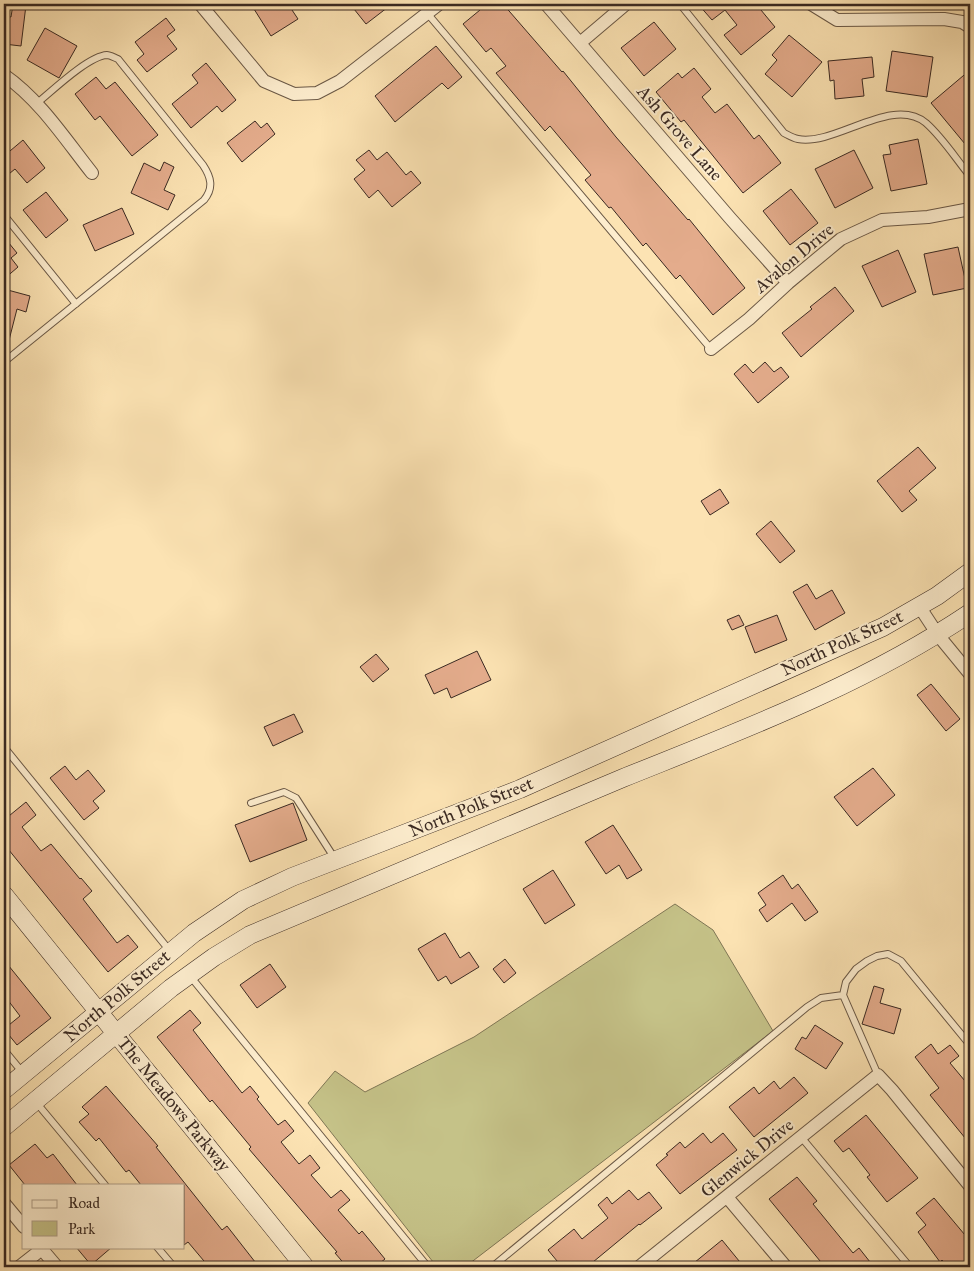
<svg xmlns="http://www.w3.org/2000/svg" width="974" height="1271" viewBox="0 0 974 1271" font-family="'IM FELL Great Primer',serif">
<rect width="100%" height="100%" fill="#fce3b3"/>
<filter id="stains"><feTurbulence type="fractalNoise" baseFrequency=".004" numOctaves="4"/><feColorMatrix values="0 0 0 0 .2 0 0 0 0 .09 0 0 0 0 .02 0 0 0 .5 -.17"/></filter>
<radialGradient id="worn" r=".72"><stop offset=".6" stop-color="#630" stop-opacity="0"/><stop offset="1" stop-color="#630" stop-opacity=".3"/></radialGradient>
<!-- green -->
<path fill="#c5c288" stroke="#7f7655" d="M675,904L713,930L773,1031L465,1267H437L308,1103L335,1071L365,1092L474,1037Z"/>
<!-- building -->
<path fill="#e4ac8c" stroke="#392922" d="M13,4L26,5L21,46L4,44V16L11,17Z
M263,4H288L298,19L271,36L254,9Z
M350,4H392L366,24Z
M474,4H503L562,72L563,71L616,137L688,220L689,219L745,288L713,315L680,275L676,279L646,243L643,246L611,207L609,208L585,180L591,175L550,126L545,131L496,73L506,66L491,48L486,52L463,24L480,10Z
M698,4H756L775,27L741,55L724,35L737,25L725,10L712,20Z
M166,18L175,30L167,36L177,49L147,72L137,60L144,54L135,42Z
M654,22L676,49L644,76L621,48Z
M45,28L77,46L59,78L27,60Z
M789,35L822,62L792,97L765,74L777,60L772,55Z
M436,46L462,77L448,89L442,83L395,122L375,96Z
M892,51L933,57L927,97L886,91Z
M872,57L874,77L862,79L864,96L835,99L834,80L830,81L828,61Z
M206,63L236,100L222,112L217,106L191,128L172,104L198,83L192,75Z
M694,68L711,89L702,97L715,113L727,104L754,139L759,135L781,163L743,193L684,120L681,122L656,92L678,73L682,78Z
M970,70V150L931,103Z
M96,77L106,89L115,82L158,135L132,156L100,116L95,120L75,94Z
M255,121L261,128L267,123L275,134L242,162L227,143Z
M918,139L927,184L891,191L883,155L891,154L889,145Z
M23,140L45,168L27,183L15,169L4,178V156Z
M369,150L377,160L387,152L406,175L411,171L421,183L392,207L378,190L369,198L354,179L365,170L356,160Z
M854,150L873,188L835,208L815,169Z
M164,162L174,167L164,190L175,195L168,210L131,193L144,163L160,171Z
M791,189L818,223L790,245L763,211Z
M46,192L68,220L46,238L23,210Z
M122,208L134,234L95,251L83,225Z
M4,237L17,253L11,258L18,267L4,279Z
M958,247L967,288L933,295L924,254Z
M898,250L916,292L882,307L862,266Z
M835,287L854,311L801,357L782,333L812,309L810,307Z
M4,289L30,296L26,312L17,309L7,348L4,347Z
M765,362L774,372L781,367L789,377L758,403L734,374L745,364L753,373Z
M918,447L936,468L909,491L917,500L902,512L877,481Z
M720,489L729,503L710,515L701,501Z
M771,521L795,551L780,563L756,534Z
M807,584L816,599L832,590L845,613L815,630L793,592Z
M739,615L744,625L732,630L727,620Z
M777,615L787,640L755,653L745,627Z
M477,651L491,680L451,698L447,688L434,694L425,675Z
M376,654L389,669L373,682L360,667Z
M931,684L960,719L946,731L917,695Z
M294,714L303,732L273,746L264,727Z
M65,766L76,780L88,770L105,791L93,801L99,808L84,820L50,778Z
M873,768L895,795L857,826L834,797Z
M26,802L36,815L22,827L41,851L51,844L80,879L81,878L92,891L83,899L117,943L128,935L138,947L108,972L4,844V820Z
M293,803L307,840L250,862L235,825Z
M613,825L642,870L627,879L619,865L606,874L585,842Z
M553,870L575,905L545,924L523,889Z
M783,875L792,889L798,884L818,912L805,921L792,903L767,922L759,910L766,905L758,893Z
M445,933L460,958L469,952L479,967L451,984L446,976L438,981L418,949Z
M505,959L516,973L504,983L493,969Z
M4,960L51,1018L17,1045L4,1029L20,1016L4,995Z
M270,964L286,987L257,1008L240,985Z
M874,986L884,989L880,1003L901,1009L894,1034L862,1024Z
M190,1010L201,1023L193,1030L242,1093L250,1086L259,1097L257,1099L278,1125L285,1120L294,1131L281,1142L299,1164L310,1155L320,1168L311,1175L331,1198L341,1190L350,1200L338,1210L359,1234L362,1231L385,1259L375,1267H347L335,1253L337,1252L249,1149L251,1147L212,1100L210,1102L157,1037Z
M815,1025L843,1043L826,1069L795,1049L802,1037L806,1039Z
M931,1044L938,1054L950,1045L959,1056L950,1063L970,1087V1144L930,1095L939,1088L915,1057Z
M794,1077L808,1093L754,1137L729,1107L754,1087L759,1094L774,1081L780,1089Z
M106,1086L158,1146L156,1147L222,1230L227,1226L259,1267H209L188,1242L184,1245V1185H141L129,1170L126,1172L99,1138L96,1141L79,1122L89,1114L82,1107Z
M866,1115L918,1178L887,1202L867,1177L870,1175L849,1148L843,1152L834,1141Z
M703,1133L711,1143L723,1133L737,1150L680,1194L656,1165L668,1155L666,1154L680,1142L685,1148Z
M35,1144L47,1158L53,1154L77,1185H25L9,1165Z
M797,1177L817,1201L813,1204L853,1253L859,1248L874,1267H825L769,1199Z
M629,1190L638,1200L649,1192L662,1208L640,1225L639,1224L587,1267H562L548,1250L574,1229L582,1239L608,1218L598,1205L607,1197L612,1204Z
M934,1198L970,1241V1259L959,1267H949L942,1260L940,1262L918,1232L926,1225L916,1213Z
M722,1240L744,1267H689Z
M76,1247H112L91,1265Z"/>
<g fill="none" stroke-linecap="round" stroke-linejoin="round">
<defs>
<path id="lane" d="M680,4L784,133C788,135 793,138 798,139C836,146 892,95 926,123C943,138 956,159 970,176
M427,13L711,349
M4,215L76,304
M4,362L204,200C214,188 211,177 203,165L118,59C115,58 110,55 107,55C88,56 51,92 36,104
M4,747L170,951
M251,803L284,792L296,798L335,859
M190,976L428,1267
M4,1050L23,1073
M878,1075L843,995L846,982L856,969L867,961L877,956L888,954L901,961L970,1045
M35,1101L105,1185
M801,1137L910,1267
M157,1247L174,1267
M492,1267L807,1007L821,998L843,995"/>
<path id="street" d="M200,4L264,81L294,94L317,93L340,81L439,4
M546,4L730,218L788,283
M811,4L837,20L944,19L962,22L970,27
M580,43L626,4
M4,75C40,100 65,139 92,173
M711,349L749,319L788,283L841,239L882,220L928,217L970,209
M919,606L938,635L970,674
M727,1197L786,1267
M4,1203L24,1227
M40,1247L57,1267
M19,1267L42,1249
M639,1267L878,1075L892,1090L970,1186"/>
<path id="secondary" d="M4,895L305,1267
M4,1090L194,933L243,900L292,877L520,789L883,627L937,596L970,572
M4,1127L171,988L214,957L250,935C374,883 498,830 623,778C742,730 863,685 970,613"/>
</defs>
<!-- lane casing -->
<use href="#lane" stroke="#6a5846" stroke-width="8"/>
<!-- street casing -->
<use href="#street" stroke="#6a5846" stroke-width="14"/>
<!-- secondary casing -->
<use href="#secondary" stroke="#392922" stroke-width="19"/>
<!-- lane -->
<use href="#lane" stroke="#fdedce" stroke-width="6"/>
<!-- street -->
<use href="#street" stroke="#fdedce" stroke-width="12"/>
<!-- secondary -->
<use href="#secondary" stroke="#fdedce" stroke-width="18"/>
</g>
<g text-anchor="middle" dominant-baseline="central" stroke-width="4" stroke-linejoin="round" paint-order="stroke">
<!-- street labels -->
<g font-size="18" fill="#392922" stroke="#fdedce">
<text transform="translate(680 133) rotate(49)">Ash Grove Lane</text>
<text transform="translate(794 258) rotate(-40)">Avalon Drive</text>
<text transform="translate(842 643) rotate(-25)">North Polk Street</text>
<text transform="translate(471 807) rotate(-22)">North Polk Street</text>
<text transform="translate(117 996) rotate(-40)">North Polk Street</text>
<text transform="translate(174 1104) rotate(51)">The Meadows Parkway</text>
<text transform="translate(747 1158) rotate(-39)">Glenwick Drive</text>
</g>
</g>
<!-- margin -->
<rect width="974" height="1271" fill="none" stroke="#fce3b3" stroke-width="20"/>
<rect x="5" y="5" width="964" height="1261" fill="none" stroke="#392922" stroke-width="2.5"/>
<rect x="10" y="10" width="954" height="1251" fill="none" stroke="#392922"/>
<!-- legend -->
<rect x="22" y="1184" width="162" height="65" fill="#fdedce" stroke="#af9f89"/>
<rect x="32" y="1200" width="25" height="8" fill="#fdedce" stroke="#af9f89"/>
<text x="68" y="1208" font-size="15" fill="#392922">Road</text>
<rect x="32" y="1221" width="25" height="15" fill="#c5c288" stroke="#af9f89"/>
<text x="68" y="1234" font-size="15" fill="#392922">Park</text>
<rect width="100%" height="100%" filter="url(#stains)"/>
<rect width="100%" height="100%" fill="url(#worn)"/>
</svg>
